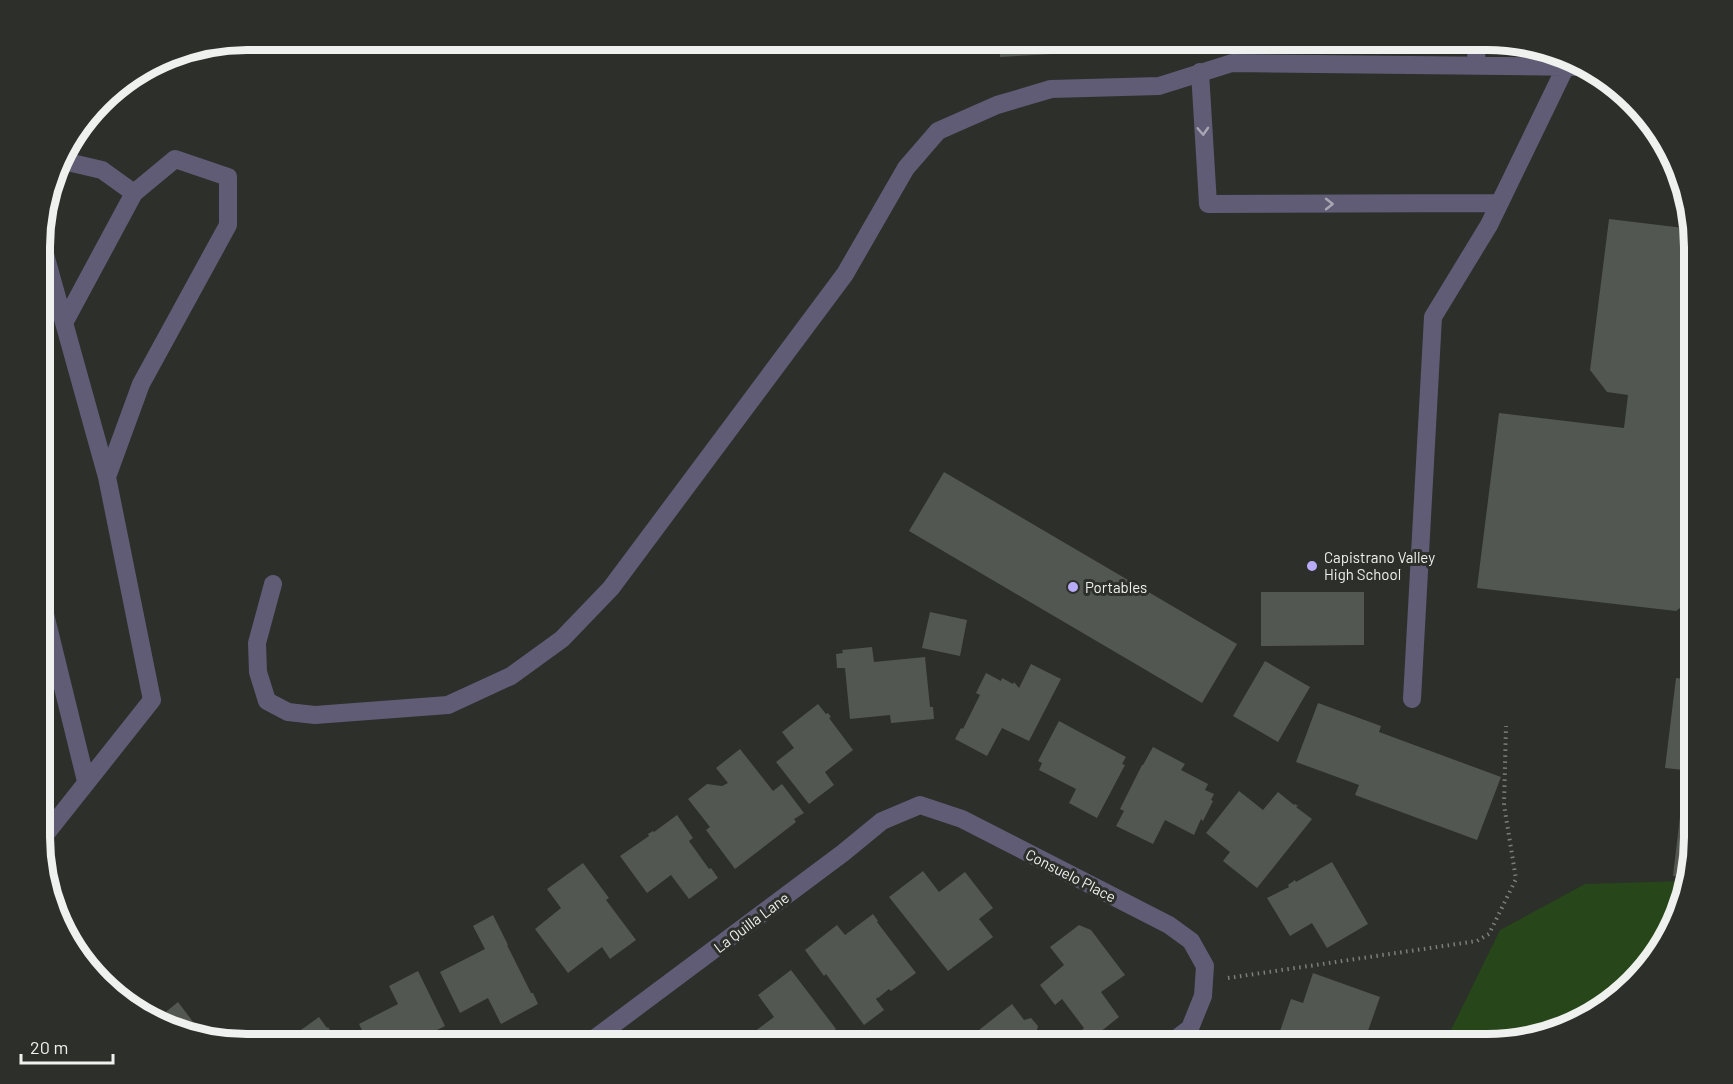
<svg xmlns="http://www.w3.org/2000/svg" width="1733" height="1084" viewBox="0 0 1733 1084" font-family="Barlow,sans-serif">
<rect width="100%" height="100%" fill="#2c2f2a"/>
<!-- green -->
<path fill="#274619" d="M1683,881L1659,952L1590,1017L1500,1045H1452L1445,1042L1500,930L1585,884Z"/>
<!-- building -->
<path fill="#535751" d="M999,39H1052L1053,54L1000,57Z
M1609,219L1692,229L1694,233V591L1689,590L1688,602L1676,611L1477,588L1499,413L1624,428L1628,395L1607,392L1590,370Z
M944,472L1237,644L1202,703L909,531Z
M1261,592H1364V645L1261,646Z
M930,612L967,620L960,656L922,648Z
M872,647L874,662L925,657L930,707H933L934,719L891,723L890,715L850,719L845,668H837L836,654L843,653L842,650Z
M1265,661L1310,687L1278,742L1233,716Z
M1031,664L1061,679L1029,741L1002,728L987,756L955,739L961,728L963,729L980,695L976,693L986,673L1001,681L1002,678L1013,684L1014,682L1019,688Z
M1676,678L1694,680V771L1665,768Z
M1318,703L1381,726L1379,732L1501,777L1477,840L1355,795L1359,785L1296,762Z
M818,704L826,714L828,713L831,717L829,718L853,750L825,772L834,785L809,804L776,762L794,748L782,732Z
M1059,721L1126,757L1122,764L1125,765L1097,818L1069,803L1076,789L1039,770L1042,763L1038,761Z
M1153,747L1185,764L1181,770L1208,784L1205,790L1214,794L1211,800L1213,801L1203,821L1201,819L1194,835L1165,820L1153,844L1116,826L1124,811L1120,809L1142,765H1143Z
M740,749L773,791L782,784L804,813L794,819L796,822L735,869L706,830L710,827L688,799L707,784L722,786L728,783L716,768Z
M1239,791L1263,810L1278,792L1294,805L1295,804L1298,806L1296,807L1312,819L1257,888L1223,861L1230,852L1206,833Z
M1683,791L1694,792V851L1685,877L1673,876Z
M677,815L693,838L689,841L709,869L711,868L718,878L689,899L671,875L647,893L620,856L649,836L648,834L653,831L654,832Z
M1332,862L1368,924L1327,948L1312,923L1290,936L1267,898L1289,887L1288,885L1295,880L1296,882Z
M583,863L609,898L606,900L636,940L610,959L602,947L568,973L535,929L561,908L547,889Z
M923,871L939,892L965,872L993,908L979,919L993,937L948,971L889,897Z
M873,914L878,921L877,922L916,973L891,991L889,989L878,998V997L876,999L884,1010L864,1025L826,974L824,976L805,950L837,925L845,935Z
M493,915L508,945H507L531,993H533L538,1004L501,1024L488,998L460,1013L440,972L485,949L473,926Z
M1079,925L1091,930L1125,975L1101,992L1119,1017L1090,1040L1082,1030L1084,1028L1062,999L1055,1005L1040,985L1064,965L1050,947Z
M791,970L836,1029L814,1045H758L750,1035L774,1017L758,995Z
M418,971L445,1026L417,1040L420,1045H380L378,1041L369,1045L359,1024L398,1004L389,986Z
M1313,973L1380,997L1363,1045H1295L1277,1040L1291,999L1303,1003Z
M178,1002L200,1031L192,1038L157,1022L156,1020Z
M1012,1004L1024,1020L1031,1018L1038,1026L1036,1033L1045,1045H960Z
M319,1017L327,1028L328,1027L339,1045H280Z"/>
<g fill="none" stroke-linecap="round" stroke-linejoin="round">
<!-- path -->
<path stroke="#7c7f7b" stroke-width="4" stroke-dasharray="1.5 4.5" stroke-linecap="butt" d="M1228,978L1477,941L1489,934L1516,879L1504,805L1506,726"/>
<!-- minor -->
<path stroke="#605c75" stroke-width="18" d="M1475,39L1477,65
M1200,72L1208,204L1500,203
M59,160L102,170L134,193
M41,240L107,477L152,700L41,840
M64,323L134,193L175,159L228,177V225L141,384L107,477
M273,584L257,643L258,672L267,701L288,712L315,715L448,705L511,676L562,639L611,588L845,274L906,168L938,131L997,105L1051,89L1159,86L1232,63L1585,67
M41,598L86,781
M1412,699L1433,317L1489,225L1566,66
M584,1045L594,1039L843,853L882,821L920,805L962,819L1169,925L1191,941L1205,966L1203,996L1190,1028L1168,1045"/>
</g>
<!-- one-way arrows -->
<defs><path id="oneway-chevron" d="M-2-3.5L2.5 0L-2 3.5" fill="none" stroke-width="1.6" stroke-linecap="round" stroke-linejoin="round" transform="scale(1.5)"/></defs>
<g stroke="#a8a6b2">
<use href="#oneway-chevron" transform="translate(1203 131) rotate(87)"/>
<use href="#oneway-chevron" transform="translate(1329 204)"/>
</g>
<!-- markers -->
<g fill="#b9abf7" stroke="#2c2f2a" stroke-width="2">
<circle cx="1312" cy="566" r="6"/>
<circle cx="1073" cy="587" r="6"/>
</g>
<g text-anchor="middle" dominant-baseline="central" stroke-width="6" stroke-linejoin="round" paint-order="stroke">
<!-- poi labels -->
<g font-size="15" fill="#eff1ee" stroke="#2c2f2a" text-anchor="start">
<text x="1324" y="557">Capistrano Valley<tspan x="1324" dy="17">High School</tspan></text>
<text x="1085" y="587">Portables</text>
</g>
<!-- street labels -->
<g font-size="15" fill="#eff1ee" stroke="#2c2f2a">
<text transform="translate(1071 875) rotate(27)">Consuelo Place</text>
<text transform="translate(751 922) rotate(-37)">La Quilla Lane</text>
</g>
</g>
<!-- crop -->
<path d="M0 0H1733V1084H0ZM247 50H1487A197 197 0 0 1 1684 247V837A197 197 0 0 1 1487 1034H247A197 197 0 0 1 50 837V247A197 197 0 0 1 247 50Z" fill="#2c2f2a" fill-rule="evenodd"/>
<path fill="none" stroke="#eff1ee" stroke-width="8" d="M247 50H1487A197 197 0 0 1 1684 247V837A197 197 0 0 1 1487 1034H247A197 197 0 0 1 50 837V247A197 197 0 0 1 247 50Z"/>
<!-- scale -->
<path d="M21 1054v9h92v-9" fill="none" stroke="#eff1ee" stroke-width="3"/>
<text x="30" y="1054" font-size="18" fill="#eff1ee" stroke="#2c2f2a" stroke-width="4.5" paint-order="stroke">20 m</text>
</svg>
